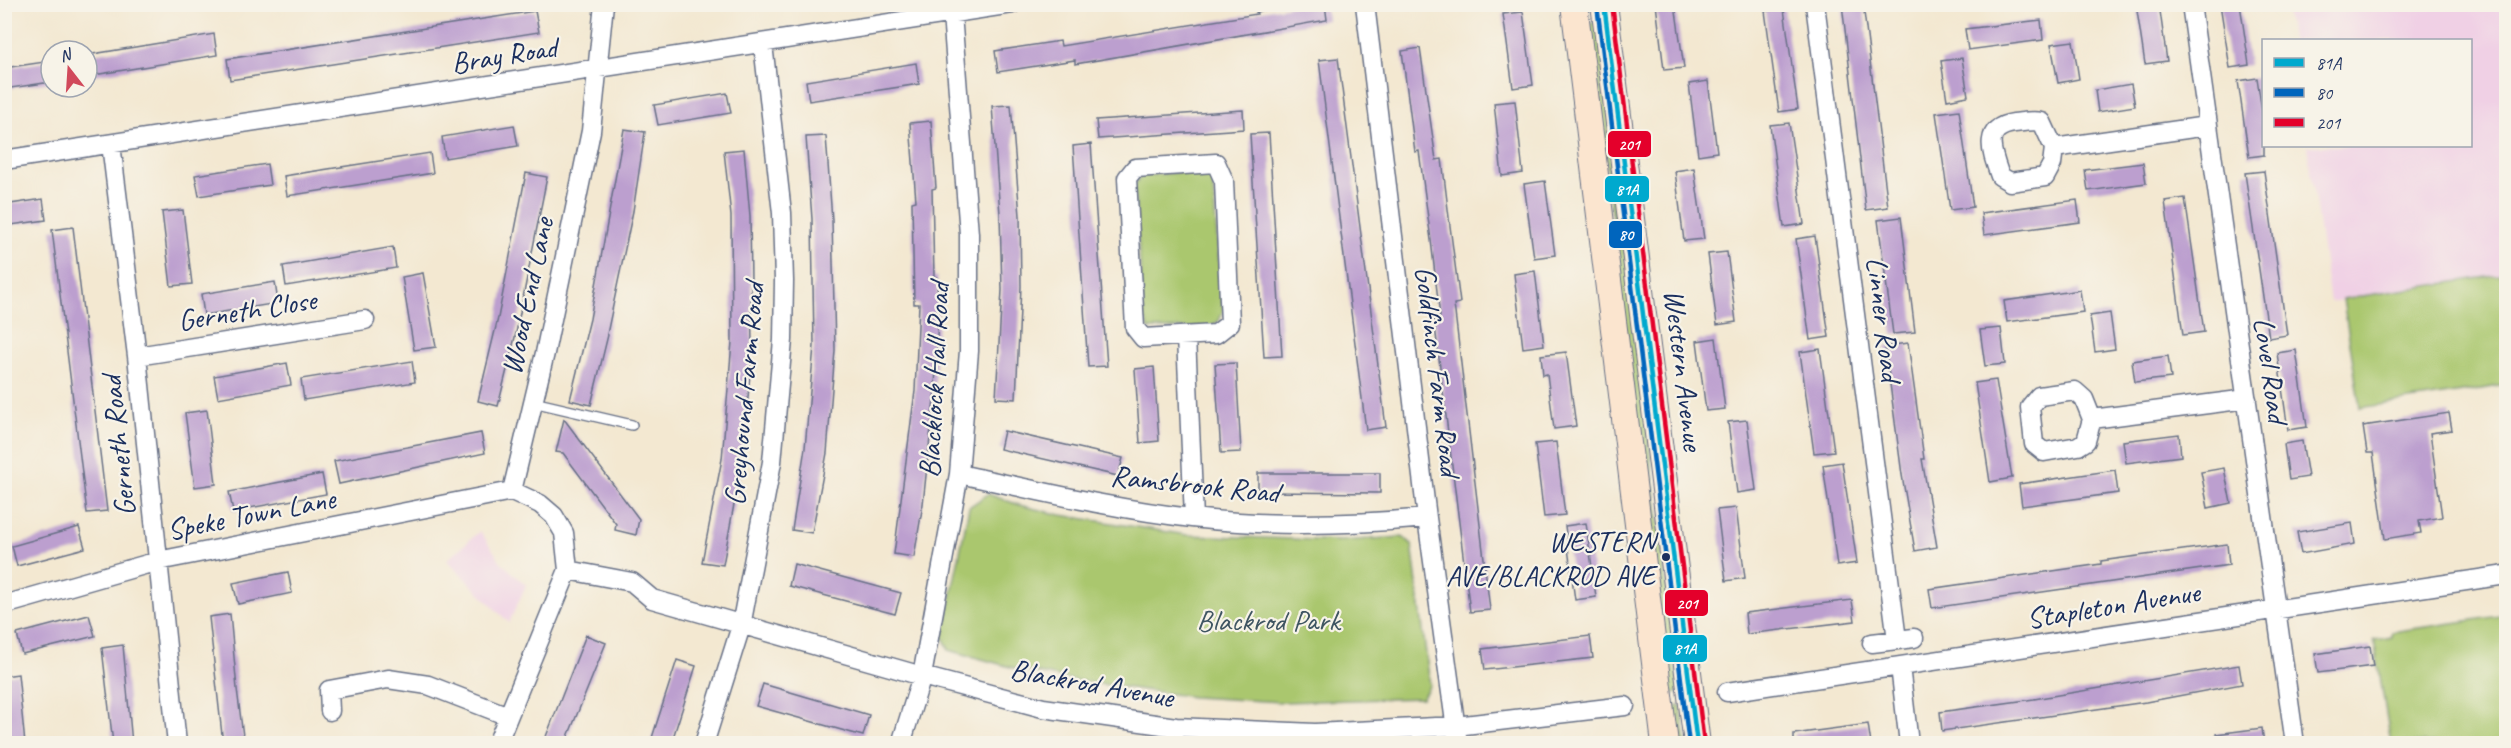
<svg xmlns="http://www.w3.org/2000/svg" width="2511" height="748" viewBox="0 0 2511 748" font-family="Caveat,sans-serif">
<rect width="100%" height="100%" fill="#f7f3e8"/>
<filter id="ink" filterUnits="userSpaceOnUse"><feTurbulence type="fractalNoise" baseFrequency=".0167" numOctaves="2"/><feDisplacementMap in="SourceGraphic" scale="12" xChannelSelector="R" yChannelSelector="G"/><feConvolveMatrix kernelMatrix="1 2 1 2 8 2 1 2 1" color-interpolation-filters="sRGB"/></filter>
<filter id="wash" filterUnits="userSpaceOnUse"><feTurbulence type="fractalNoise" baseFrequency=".008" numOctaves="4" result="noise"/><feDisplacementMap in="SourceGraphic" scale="24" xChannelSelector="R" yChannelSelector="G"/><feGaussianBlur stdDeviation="1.35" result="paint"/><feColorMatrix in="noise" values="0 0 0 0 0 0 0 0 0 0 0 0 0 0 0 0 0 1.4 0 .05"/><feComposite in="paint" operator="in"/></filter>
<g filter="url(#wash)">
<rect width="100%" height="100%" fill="#f3e8d1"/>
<!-- built -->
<path fill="#f0d0e5" d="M2286,5H2506V274L2330,302L2307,146H2470V40H2291Z
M480,531L501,562L526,585L509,623L447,560Z"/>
<!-- green -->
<path fill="#aac76e" stroke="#627b66" stroke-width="1.5" d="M1599,22L1679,692L1667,694L1590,23Z
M1203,170L1212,176L1223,311L1219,321L1208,328L1149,329L1144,316L1134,186L1140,176Z
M2506,274V385L2360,408L2343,299Z
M988,494L1019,505L1061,515L1187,535L1341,541L1402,537L1412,544L1430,685L1422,698L1282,702L1193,697L1073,680L1014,668L949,650L943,637L969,507Z
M2506,615V743H2391L2374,640L2392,637V632Z
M1681,706L1686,743H1674L1669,707Z"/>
<g id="blocks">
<!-- building -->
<path fill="#bc9fcf" d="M1301,4H1325L1327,20L1075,64V60L998,72L995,51L1060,41L1061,46L1257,14L1256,12Z
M1656,4H1675L1684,68L1664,70Z
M1842,4H1863L1888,207L1866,210Z
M2136,4H2159L2167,61L2145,64Z
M2220,4H2240L2249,65L2230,68Z
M1784,9L1798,109L1779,112L1765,11Z
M535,11L539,32L230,80L227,59Z
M1523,12L1533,85L1513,88L1503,14Z
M2041,20L2043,40L1968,50L1965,29Z
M214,34L217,55L87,76V55Z
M2073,41L2079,79L2058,83L2051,44Z
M1420,48L1436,160L1442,159L1450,226L1460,303L1454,304L1490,610L1470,612L1434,318L1440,317L1431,240L1419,151L1415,152L1402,51Z
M1338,58L1386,427L1366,430L1319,60Z
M1962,58L1968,96L1947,100L1941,61Z
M51,61V82L4,89V68Z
M916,63L919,84L809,101L806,81Z
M2257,78L2264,124V155L2249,157L2238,81Z
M1708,81L1717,152L1698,155L1689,84Z
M2131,84L2135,106L2098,112L2095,90Z
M727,93L731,113L658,125L654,105Z
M1515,101L1523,173L1502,176L1494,103Z
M1011,105L1020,216L1021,286L1016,399L996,398L1002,290L1000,214L992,106Z
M1243,110L1244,129L1098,139L1096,120Z
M1959,110L1973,207L1950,210L1936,113Z
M931,121L936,188L932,189L934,277H937L938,312L935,389L923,504L914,557L894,554L915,391L919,304H914L912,202L916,201L910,123Z
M1789,123L1804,224L1784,227L1770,125Z
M514,125L518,146L445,158L442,137Z
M624,129L645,132L633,211L607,334L608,335L591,405L570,400L590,319Z
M1269,133L1282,356L1264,357L1250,134Z
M826,136L832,220L835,350L827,453L812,533L792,530L805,448L814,346L812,219L806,137Z
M1091,144L1107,366L1088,367L1073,146Z
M744,149L750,216L752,347L744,449L723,565L702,562L722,459L732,342L731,216L724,151Z
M430,153L433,173L287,196L284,176Z
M2143,163L2146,183L2088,191L2085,170Z
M267,164L270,185L199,196L195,175Z
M1694,168L1704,239L1684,241L1675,171Z
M2264,171L2287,335L2269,338L2245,173Z
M526,173L547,177L516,333L498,406L478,401L498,318Z
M1545,181L1555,255L1534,258L1524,184Z
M2185,198L2204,332L2183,335L2165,201Z
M43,199L46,220L4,226V205Z
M2077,200L2080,222L1984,235L1981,213Z
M183,210L192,284L171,286L162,212Z
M1901,217L1915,332L1893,334L1878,220Z
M73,227L107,511L87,513L52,230Z
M1815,236L1829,337L1810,340L1796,239Z
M393,247L396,268L286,286L283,266Z
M1727,252L1736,322L1717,325L1708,254Z
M1535,271L1544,345L1523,348L1514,274Z
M423,273L436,347L414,350L402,277Z
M275,282L278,303L204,315L201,294Z
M2080,290L2083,312L2007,322L2004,301Z
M2110,313L2115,349L2095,352L2090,316Z
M2001,328L2005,364L1985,366L1980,330Z
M1716,338L1725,409L1706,411L1697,341Z
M1908,343L1924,459H1922L1937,547L1915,551L1902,475L1885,346Z
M1820,349L1834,451L1814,453L1800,352Z
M2296,350L2307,427L2288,430L2277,353Z
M1566,352L1576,426L1554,429L1547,374L1543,375L1541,355Z
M2168,356L2171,378L2135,382L2132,361Z
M412,361L415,382L304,400L301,379Z
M287,363L291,385L218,398L214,376Z
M1236,363L1241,452L1221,453L1215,364Z
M1154,367L1159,441L1140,443L1135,369Z
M1996,380L2012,478L1990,482L1975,383Z
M207,410L216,484L195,487L185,413Z
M2449,413L2452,430L2430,433L2442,517L2419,521L2421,533L2385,539L2373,453H2367L2363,426Z
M564,419L639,519L636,535L615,530L616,524L563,453L556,452Z
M1747,420L1756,490L1737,493L1728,422Z
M1004,431L1123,458L1118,476L1000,449Z
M481,433L485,453L339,484L334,461Z
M2179,434L2181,456L2126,463L2123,441Z
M2302,441L2308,477L2289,480L2284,444Z
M1556,442L1565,515L1544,517L1535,444Z
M1842,462L1857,563L1837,566L1823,465Z
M2224,468L2231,503L2208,508L2201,472Z
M2115,470L2118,493L2022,506L2019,484Z
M1258,473H1380V493L1258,492Z
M322,474L326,494L233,511L229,492Z
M1736,508L1745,578L1726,581L1717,510Z
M1586,523L1596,597L1575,600L1565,526Z
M2352,523L2355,544L2301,554L2297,532Z
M79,527L85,548L17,566L12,546Z
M2227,544L2229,565L1932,608L1929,589L2101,564V561Z
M794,564L901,593L895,614L789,586Z
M288,572L292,593L238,604L233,583Z
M1852,600L1855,621L1747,634L1745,613Z
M230,614L237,689L244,744H223L209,617Z
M89,615L95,636L22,654L17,634Z
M586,635L606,643L565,744H557L545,739Z
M1590,636L1593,658L1485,670L1482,649Z
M123,645L132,744H113L102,648Z
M2370,646L2373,666L2318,673L2315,654Z
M677,660L696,666L671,744H650Z
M2239,665L2242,684L2146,702L1942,731L1940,712L2034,699Z
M18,674L25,744H4V676Z
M763,684L869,715L863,736L756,706Z
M1868,724L1871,744H1794V734Z
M2262,728L2264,744H2217L2216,734Z"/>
</g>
</g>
<g filter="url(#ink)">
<use href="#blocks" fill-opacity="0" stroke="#677086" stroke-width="1.5"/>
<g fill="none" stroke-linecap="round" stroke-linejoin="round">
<defs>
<path id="lane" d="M533,402L632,425"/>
<path id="street" d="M1365,4L1427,518L1458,744
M1815,4L1897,640
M2191,4L2295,744
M111,144L137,356L177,744
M2054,148L2042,122C2032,120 2024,122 2014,123C1981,128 1992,153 2000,176L2010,182L2045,177L2052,164L2054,148L2207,126
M4,160L1012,4
M1216,163L1224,181L1230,323L1216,334L1143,338L1135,328L1127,178L1135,168Z
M1186,337L1194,518
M137,356L365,320
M2092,419L2086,441L2078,446L2044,452L2034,444L2030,407L2039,396L2075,391L2084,399L2092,419L2247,399
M959,474C1036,490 1113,509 1192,518C1270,527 1349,525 1427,518
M568,570L632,582L652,599L922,676L1043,708L1176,727L1315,733L1456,726L1625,706
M4,605L158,561L512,491
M1872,643L1914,638
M1900,666L1909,744
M1727,692L2506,575
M330,711L329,690L388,679L428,685L508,716
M497,744L568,570L564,533L554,516L540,504L512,491L545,353L591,131L604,4
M704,744L741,626L772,462L783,340L784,281L782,213L763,44
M901,744L922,676L959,474L969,351V234L952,14"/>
<path id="secondary" d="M1574,4L1665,744
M1604,4L1697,744"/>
</defs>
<!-- lane casing -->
<use href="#lane" stroke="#677086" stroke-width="12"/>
<!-- street casing -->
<use href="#street" stroke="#677086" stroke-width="21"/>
<!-- secondary casing -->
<use href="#secondary" stroke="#677086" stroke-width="28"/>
<!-- lane -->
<use href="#lane" stroke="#fff" stroke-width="9"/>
<!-- street -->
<use href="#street" stroke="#fff" stroke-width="18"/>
<!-- secondary -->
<use href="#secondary" stroke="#fbe5cf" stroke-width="26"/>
<defs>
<path id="bus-1" d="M1604,4L1697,744"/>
<path id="bus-2" d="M1597,5L1689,744"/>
<path id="bus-3" d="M1612,4L1704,743"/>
</defs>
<!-- bus-1 casing -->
<use href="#bus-1" stroke="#f7f3e8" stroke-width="9"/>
<!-- bus-2 casing -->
<use href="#bus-2" stroke="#f7f3e8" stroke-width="9"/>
<!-- bus-3 casing -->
<use href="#bus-3" stroke="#f7f3e8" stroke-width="9"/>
<!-- bus-1 -->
<use href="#bus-1" stroke="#00a9ce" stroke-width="4.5"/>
<!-- bus-2 -->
<use href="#bus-2" stroke="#0065bd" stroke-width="4.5"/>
<!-- bus-3 -->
<use href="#bus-3" stroke="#e4002b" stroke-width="4.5"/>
</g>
</g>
<!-- markers -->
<circle fill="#1b2f5e" stroke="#f7f3e8" stroke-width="2" cx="1666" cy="557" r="5"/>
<g text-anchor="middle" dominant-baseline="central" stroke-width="4.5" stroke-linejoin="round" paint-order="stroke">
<!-- bus labels -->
<g font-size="28" fill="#1b2f5e" stroke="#f7f3e8" text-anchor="end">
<text x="1655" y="541">WESTERN<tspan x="1655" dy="34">AVE/BLACKROD AVE</tspan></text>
</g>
<!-- street labels -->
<g font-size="30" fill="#1b2f5e" stroke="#f7f3e8">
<text transform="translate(504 55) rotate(-9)">Bray Road</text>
<text transform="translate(527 296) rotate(-78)">Wood End Lane</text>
<text transform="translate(247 310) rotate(-9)">Gerneth Close</text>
<text transform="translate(1884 319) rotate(83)">Linner Road</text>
<text transform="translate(1684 370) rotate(83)">Western Avenue</text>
<text transform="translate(2271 370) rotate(82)">Lovel Road</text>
<text transform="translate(1438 371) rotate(83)">Goldfinch Farm Road</text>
<text transform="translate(934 380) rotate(-87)">Blacklock Hall Road</text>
<text transform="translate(744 394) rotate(-85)">Greyhound Farm Road</text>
<text transform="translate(118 446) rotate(-96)">Gerneth Road</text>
<text transform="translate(1195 484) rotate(6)">Ramsbrook Road</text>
<text transform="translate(251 514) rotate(-11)">Speke Town Lane</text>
<text transform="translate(2113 605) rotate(-9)">Stapleton Avenue</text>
<text transform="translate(1092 683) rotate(10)">Blackrod Avenue</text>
</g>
<!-- park labels -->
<g font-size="30" fill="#3f5562" stroke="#f7f3e8">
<text x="1268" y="620">Blackrod Park</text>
</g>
</g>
<g stroke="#f7f3e8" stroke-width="2">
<rect x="1607" y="130" width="45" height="28" rx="6" fill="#e4002b"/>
<rect x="1604" y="175" width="46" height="28" rx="6" fill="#00a9ce"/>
<rect x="1608" y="220" width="35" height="29" rx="6" fill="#0065bd"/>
<rect x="1664" y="589" width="45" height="28" rx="6" fill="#e4002b"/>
<rect x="1662" y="634" width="46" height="29" rx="6" fill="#00a9ce"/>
</g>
<g font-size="16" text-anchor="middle" font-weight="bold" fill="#fff">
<text x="1629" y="150">201</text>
<text x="1627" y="195">81A</text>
<text x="1626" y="240">80</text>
<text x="1687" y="609">201</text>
<text x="1685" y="654">81A</text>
</g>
<!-- margin -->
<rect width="2511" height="748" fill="none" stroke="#f7f3e8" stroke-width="24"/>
<!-- legend -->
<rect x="2262" y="39" width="210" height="108" fill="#f7f3e8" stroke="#9fa5b1" stroke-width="1.5"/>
<rect x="2274" y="58" width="30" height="9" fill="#00a9ce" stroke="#9fa5b1" stroke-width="1.5"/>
<text x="2316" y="69" font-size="18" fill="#1b2f5e">81A</text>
<rect x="2274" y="88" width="30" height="9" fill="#0065bd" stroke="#9fa5b1" stroke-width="1.5"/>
<text x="2316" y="99" font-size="18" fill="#1b2f5e">80</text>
<rect x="2274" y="118" width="30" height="9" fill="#e4002b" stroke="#9fa5b1" stroke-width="1.5"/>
<text x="2316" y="129" font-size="18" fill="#1b2f5e">201</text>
<!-- north arrow -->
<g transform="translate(69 69) rotate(343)"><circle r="28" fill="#f7f3e8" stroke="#9fa5b1" stroke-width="1.5"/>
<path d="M0-4.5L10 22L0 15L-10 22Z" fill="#d1495b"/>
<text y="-9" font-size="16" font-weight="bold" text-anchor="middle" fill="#1b2f5e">N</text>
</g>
</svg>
